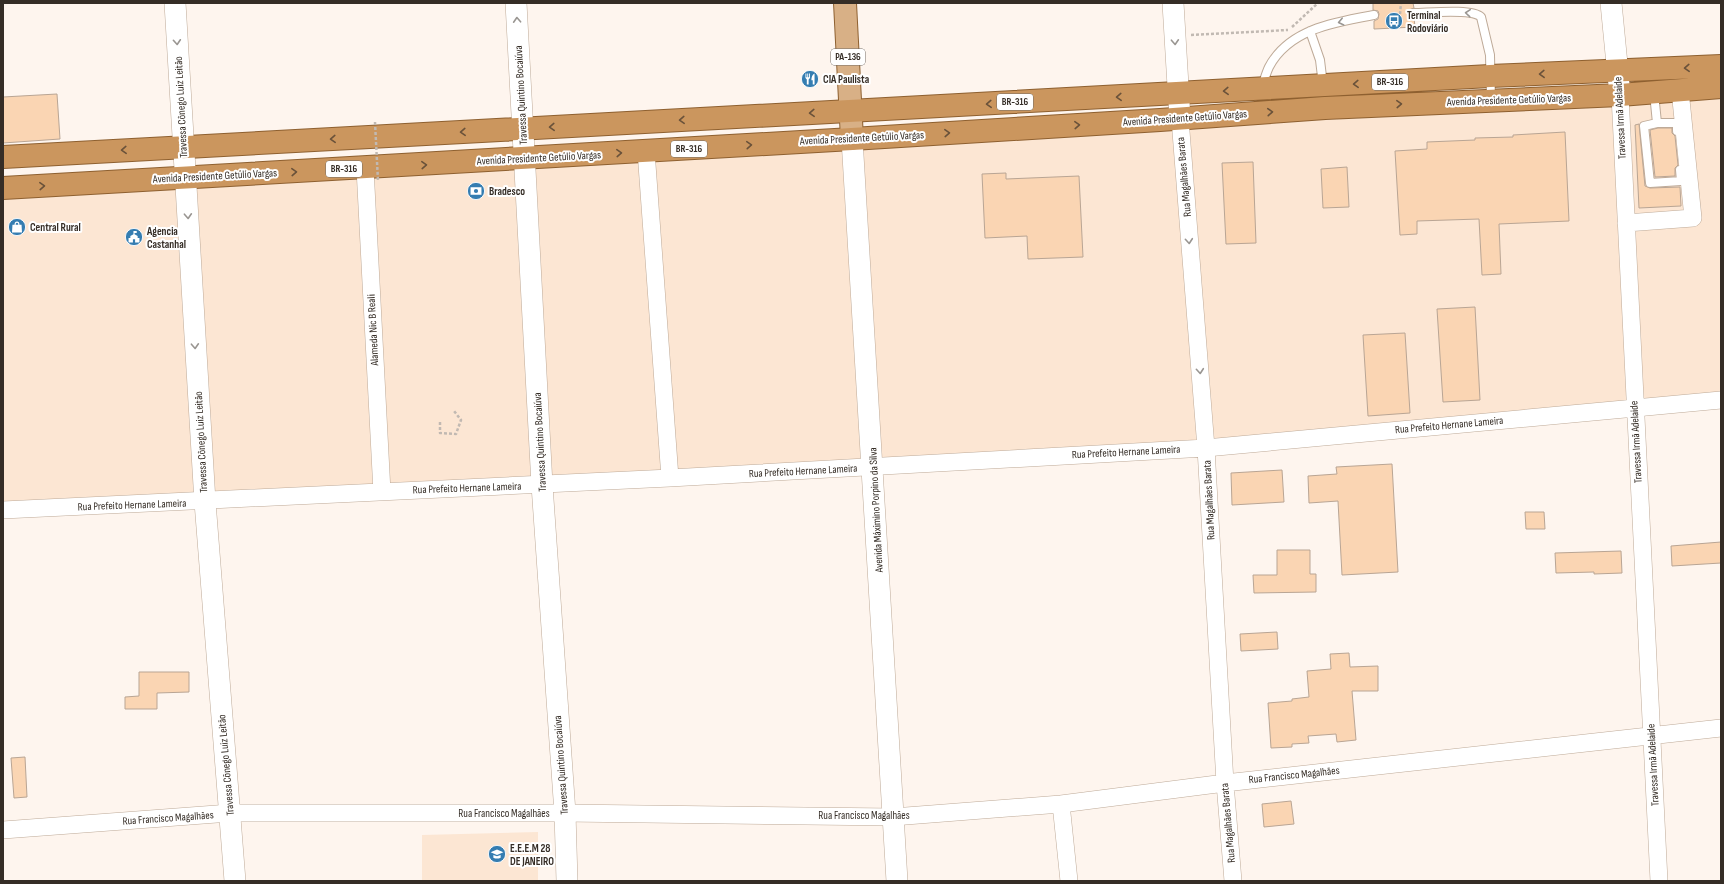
<svg xmlns="http://www.w3.org/2000/svg" width="1724" height="884" viewBox="0 0 1724 884" font-family="'Sofia Sans Condensed',sans-serif">
<rect width="100%" height="100%" fill="#fef5ee"/>
<!-- built -->
<path fill="#fce6d3" d="M1721,98V400L1197,448L3,509V186L1519,110Z
M538,832V881H422V835Z"/>
<!-- building -->
<path fill="#fad5b3" stroke="#b9a594" d="M1373,3H1413L1414,8L1409,10V14L1411,18H1414L1415,27L1374,29V21L1378,19L1379,14L1378,11L1373,10Z
M57,94L60,139L3,143V97Z
M1639,124L1645,186L1650,188L1680,187L1681,206L1639,208L1635,125Z
M1658,128H1672V133L1675,136L1678,165L1675,168V176L1655,177L1650,130Z
M1565,132L1569,221L1499,224L1501,274L1482,275L1479,219L1417,221V234L1400,235L1395,151L1427,149V142L1475,140V138L1513,137V135Z
M1253,162L1256,243L1226,244L1222,163Z
M1347,167L1349,207L1323,208L1321,169Z
M1006,173V179L1079,176L1083,257L1028,259L1027,236L985,238L982,174Z
M1475,307L1480,400L1443,402L1437,309Z
M1405,333L1410,413L1368,416L1363,335Z
M1392,464L1398,572L1342,575L1338,501L1309,503L1308,476L1337,474L1336,467Z
M1282,470L1284,502L1232,505L1231,473Z
M1525,512H1544L1545,529H1526Z
M1721,542V563L1672,566L1671,546Z
M1277,550H1310V574H1316V592L1254,593L1253,575H1277Z
M1621,551L1622,573L1594,574V572L1556,573L1555,553Z
M1277,632L1278,649L1241,651L1240,634Z
M1349,653L1350,667L1378,666V691H1352L1356,740L1337,742L1336,734L1308,736L1309,743L1292,744V747L1271,748L1268,703L1292,701V699L1309,697L1307,671L1331,669L1330,654Z
M139,672H189V692L157,693V709H125V697L139,696Z
M25,757L27,797L14,798L11,758Z
M1291,801L1294,824L1264,827L1262,804Z"/>
<g fill="none" stroke-linecap="round" stroke-linejoin="round">
<defs>
<path id="service" d="M1414,13C1428,13 1472,8 1481,17L1490,55L1491,100
M1310,31L1320,60L1323,85
M1262,87C1264,81 1266,73 1269,67C1289,29 1335,22 1374,15
M1654,93L1657,123L1644,126L1650,183L1681,181L1680,170
M1657,123H1677V131"/>
<path id="minor" d="M1620,95L1659,881
M1180,119L1206,448L1225,783L1233,881
M646,151L670,478
M365,168L382,492
M1626,223L1693,218L1680,90
M3,510L670,478L1206,448L1721,400
M1061,804L1069,881
M3,830L230,813H565L893,817L1061,804L1225,783L1721,728"/>
<path id="tertiary" d="M175,3L205,502L235,881
M516,3L542,485L565,813L567,881
M1173,3L1180,119
M1611,3L1620,95
M852,139L897,881"/>
<path id="primary" d="M845,3L852,139"/>
<path id="trunk" d="M3,157L1490,76L1721,66
M3,188L852,139L1160,120L1325,108L1620,95L1721,87"/>
</defs>
<!-- service casing -->
<use href="#service" stroke="#beaa98" stroke-width="10"/>
<!-- minor casing -->
<use href="#minor" stroke="#beaa98" stroke-width="18"/>
<!-- tertiary casing -->
<use href="#tertiary" stroke="#beaa98" stroke-width="22"/>
<!-- primary casing -->
<use href="#primary" stroke="#8e6030" stroke-width="24"/>
<!-- trunk casing -->
<use href="#trunk" stroke="#8e6030" stroke-width="24"/>
<!-- path -->
<path stroke="#c1b9b2" stroke-width="2.5" stroke-dasharray="3 2" stroke-linecap="butt" d="M1400,14L1401,3
M1292,27L1318,3
M1191,35L1288,30
M440,422V433L456,434L461,420L454,411"/>
<!-- service -->
<use href="#service" stroke="#fff" stroke-width="8"/>
<!-- minor -->
<use href="#minor" stroke="#fff" stroke-width="17"/>
<!-- tertiary -->
<use href="#tertiary" stroke="#fff" stroke-width="21"/>
<!-- primary -->
<use href="#primary" stroke="#d8b086" stroke-width="22"/>
<!-- trunk -->
<use href="#trunk" stroke="#cb965e" stroke-width="22"/>
<!-- path-bridge -->
<path stroke="#c1b9b2" stroke-width="2.5" stroke-dasharray="3 2" stroke-linecap="butt" d="M375,122L378,181"/>
</g>
<!-- one-way arrows -->
<defs><path id="oneway-chevron" d="M-2-3.5L2.5 0L-2 3.5" fill="none" stroke-width="1.6" stroke-linecap="round" stroke-linejoin="round"/></defs>
<g stroke="#9a9692">
<use href="#oneway-chevron" transform="translate(1468 13) rotate(-175)"/>
<use href="#oneway-chevron" transform="translate(517 20) rotate(-93)"/>
<use href="#oneway-chevron" transform="translate(1341 22) rotate(167)"/>
<use href="#oneway-chevron" transform="translate(177 42) rotate(86)"/>
<use href="#oneway-chevron" transform="translate(1175 42) rotate(87)"/>
<use href="#oneway-chevron" transform="translate(188 216) rotate(87)"/>
<use href="#oneway-chevron" transform="translate(1189 241) rotate(85)"/>
<use href="#oneway-chevron" transform="translate(195 346) rotate(87)"/>
<use href="#oneway-chevron" transform="translate(1200 371) rotate(85)"/>
</g>
<g stroke="#6a523a">
<use href="#oneway-chevron" transform="translate(1687 68) rotate(177)"/>
<use href="#oneway-chevron" transform="translate(1542 74) rotate(178)"/>
<use href="#oneway-chevron" transform="translate(1356 84) rotate(177)"/>
<use href="#oneway-chevron" transform="translate(1226 91) rotate(177)"/>
<use href="#oneway-chevron" transform="translate(1119 97) rotate(177)"/>
<use href="#oneway-chevron" transform="translate(989 104) rotate(177)"/>
<use href="#oneway-chevron" transform="translate(1399 104) rotate(-3)"/>
<use href="#oneway-chevron" transform="translate(1270 112) rotate(-4)"/>
<use href="#oneway-chevron" transform="translate(812 113) rotate(177)"/>
<use href="#oneway-chevron" transform="translate(682 120) rotate(177)"/>
<use href="#oneway-chevron" transform="translate(1077 125) rotate(-3)"/>
<use href="#oneway-chevron" transform="translate(552 127) rotate(177)"/>
<use href="#oneway-chevron" transform="translate(463 132) rotate(177)"/>
<use href="#oneway-chevron" transform="translate(947 133) rotate(-3)"/>
<use href="#oneway-chevron" transform="translate(333 139) rotate(177)"/>
<use href="#oneway-chevron" transform="translate(749 145) rotate(-4)"/>
<use href="#oneway-chevron" transform="translate(124 150) rotate(177)"/>
<use href="#oneway-chevron" transform="translate(619 153) rotate(-3)"/>
<use href="#oneway-chevron" transform="translate(424 165) rotate(-3)"/>
<use href="#oneway-chevron" transform="translate(294 172) rotate(-3)"/>
<use href="#oneway-chevron" transform="translate(42 186) rotate(-3)"/>
</g>
<!-- icons -->
<defs>
<symbol id="bus-disc" viewBox="-11 -11 22 22"><circle r="9.5" fill="#357db1" stroke="#fff"/><path d="M-5-6H5V4H4V6H2V4H-2V6H-4V4H-5ZM-3.5-4V0h7V-4ZM-3.5 1.2v1.5H-2V1.2ZM2 1.2v1.5H3.5V1.2Z" fill="#fff"/></symbol>
<symbol id="restaurant-disc" viewBox="-11 -11 22 22"><circle r="9.5" fill="#357db1" stroke="#fff"/><path d="M-5-6h1v4h1v-4h1v4h1v-4h1v5L-1.5 .5V6h-2V.5L-5-1ZM5-6V6H3V1.5H1.5Q1.5-4 5-6Z" fill="#fff"/></symbol>
<symbol id="bank-disc" viewBox="-11 -11 22 22"><circle r="9.5" fill="#357db1" stroke="#fff"/><path d="M-6-4H6V4H-6ZM0-2.3a2.3 2.3 0 1 0 0 4.6a2.3 2.3 0 1 0 0-4.6Z" fill="#fff"/></symbol>
<symbol id="shop-disc" viewBox="-11 -11 22 22"><circle r="9.5" fill="#357db1" stroke="#fff"/><path d="M-5-2.5h2.3a2.7 3.5 0 0 1 5.4 0H5L5.5 6h-11ZM-1.5-2.5h3a1.5 2.3 0 0 0-3 0Z" fill="#fff"/></symbol>
<symbol id="civic-disc" viewBox="-11 -11 22 22"><circle r="9.5" fill="#357db1" stroke="#fff"/><path d="M-.6-6.5H3V-4.5H.6V-3L4-1V1h2V6H-6V1h2V-1L-.6-3ZM-1.2 2.5V6h2.4V2.5Z" fill="#fff"/></symbol>
<symbol id="school-disc" viewBox="-11 -11 22 22"><circle r="9.5" fill="#357db1" stroke="#fff"/><path d="M0-5L7-2L0 1L-7-2ZM-4 1L0 2.5L4 1V4Q0 6-4 4Z" fill="#fff"/></symbol>
</defs>
<g fill-rule="evenodd">
<use href="#bus-disc" x="1384" y="11" width="20" height="20"/>
<use href="#restaurant-disc" x="800" y="69" width="20" height="20"/>
<use href="#bank-disc" x="466" y="181" width="20" height="20"/>
<use href="#shop-disc" x="7" y="217" width="20" height="20"/>
<use href="#civic-disc" x="124" y="227" width="20" height="20"/>
<use href="#school-disc" x="487" y="844" width="20" height="20"/>
</g>
<g text-anchor="middle" dominant-baseline="central" stroke-width="4" stroke-linejoin="round" paint-order="stroke">
<!-- shield labels -->
<g fill="#fff" stroke="#726c67" stroke-width="1">
<rect x="831" y="49" width="34" height="16" rx="3"/>
<rect x="1372" y="74" width="36" height="16" rx="3"/>
<rect x="997" y="94" width="36" height="16" rx="3"/>
<rect x="671" y="141" width="36" height="16" rx="3"/>
<rect x="326" y="161" width="36" height="16" rx="3"/>
</g>
<g font-size="10" font-weight="bold" fill="#352d26">
<text x="848" y="57">PA-136</text>
<text x="1390" y="82">BR-316</text>
<text x="1015" y="102">BR-316</text>
<text x="689" y="149">BR-316</text>
<text x="344" y="169">BR-316</text>
</g>
<!-- poi labels -->
<g font-size="11" font-weight="bold" fill="#352d26" stroke="#fff" text-anchor="start">
<text x="1407" y="15">Terminal<tspan x="1407" dy="13">Rodoviário</tspan></text>
<text x="823" y="79">CIA Paulista</text>
<text x="489" y="191">Bradesco</text>
<text x="30" y="227">Central Rural</text>
<text x="147" y="231">Agencia<tspan x="147" dy="13">Castanhal</tspan></text>
<text x="510" y="848">E.E.E.M 28<tspan x="510" dy="13">DE JANEIRO</tspan></text>
</g>
<!-- street labels -->
<g font-size="11" fill="#352d26" stroke="#fff">
<text transform="translate(521 95) rotate(-93)">Travessa Quintino Bocaiúva</text>
<text transform="translate(1509 100) rotate(-2)">Avenida Presidente Getúlio Vargas</text>
<text transform="translate(181 107) rotate(-93)">Travessa Cônego Luiz Leitão</text>
<text transform="translate(1185 118) rotate(-4)">Avenida Presidente Getúlio Vargas</text>
<text transform="translate(1620 118) rotate(-93)">Travessa Irmã Adelaide</text>
<text transform="translate(862 138) rotate(-3)">Avenida Presidente Getúlio Vargas</text>
<text transform="translate(539 158) rotate(-3)">Avenida Presidente Getúlio Vargas</text>
<text transform="translate(215 176) rotate(-3)">Avenida Presidente Getúlio Vargas</text>
<text transform="translate(1184 177) rotate(-95)">Rua Magalhães Barata</text>
<text transform="translate(373 330) rotate(-93)">Alameda Nic B Reali</text>
<text transform="translate(1449 425) rotate(-5)">Rua Prefeito Hernane Lameira</text>
<text transform="translate(201 442) rotate(-93)">Travessa Cônego Luiz Leitão</text>
<text transform="translate(540 442) rotate(-93)">Travessa Quintino Bocaiúva</text>
<text transform="translate(1636 442) rotate(-93)">Travessa Irmã Adelaide</text>
<text transform="translate(1126 452) rotate(-3)">Rua Prefeito Hernane Lameira</text>
<text transform="translate(803 471) rotate(-3)">Rua Prefeito Hernane Lameira</text>
<text transform="translate(467 488) rotate(-2)">Rua Prefeito Hernane Lameira</text>
<text transform="translate(1209 500) rotate(-93)">Rua Magalhães Barata</text>
<text transform="translate(132 505) rotate(-2)">Rua Prefeito Hernane Lameira</text>
<text transform="translate(876 510) rotate(-93)">Avenida Máximino Porpino da Silva</text>
<text transform="translate(226 765) rotate(-95)">Travessa Cônego Luiz Leitão</text>
<text transform="translate(561 765) rotate(-94)">Travessa Quintino Bocaiúva</text>
<text transform="translate(1653 765) rotate(-93)">Travessa Irmã Adelaide</text>
<text transform="translate(1294 775) rotate(-6)">Rua Francisco Magalhães</text>
<text x="504" y="813">Rua Francisco Magalhães</text>
<text x="864" y="815">Rua Francisco Magalhães</text>
<text transform="translate(168 818) rotate(-4)">Rua Francisco Magalhães</text>
<text transform="translate(1228 823) rotate(-95)">Rua Magalhães Barata</text>
</g>
</g>
<!-- border -->
<rect width="1724" height="884" fill="none" stroke="#352d26" stroke-width="8"/>
</svg>
